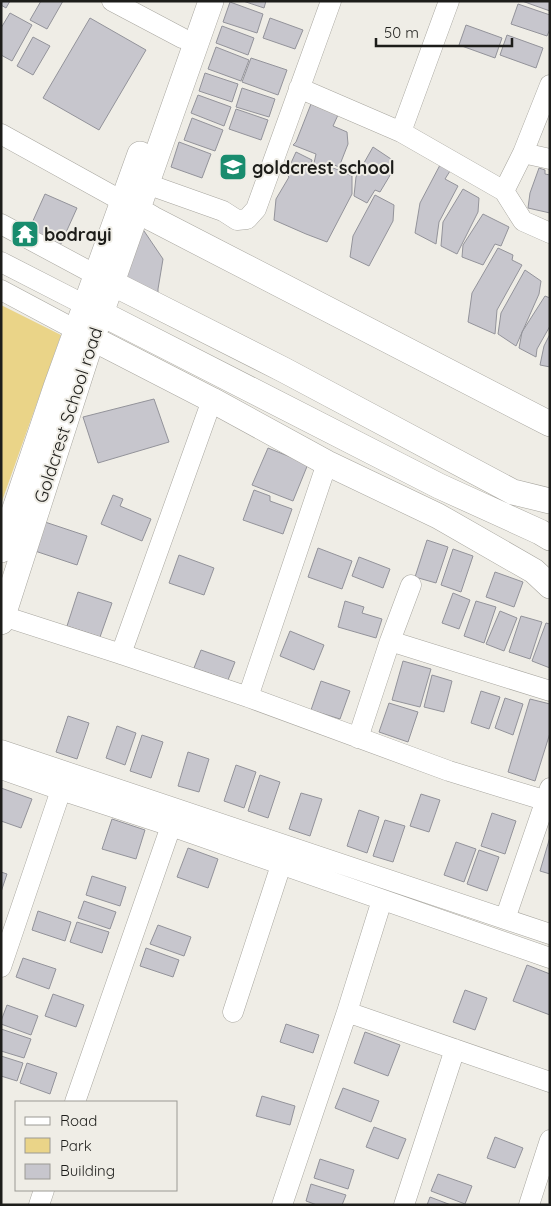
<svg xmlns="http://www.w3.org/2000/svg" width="551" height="1206" viewBox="0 0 551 1206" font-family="Quicksand,sans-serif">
<rect width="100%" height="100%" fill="#efede6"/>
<!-- green -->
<path fill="#ead488" d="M1,305L61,335L1,504Z"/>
<!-- building -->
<path fill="#c7c6cd" stroke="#93939a" d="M1,1H10L6,8L1,5Z
M41,1H63L47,29L30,20Z
M243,1H266L264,8Z
M522,1H550V11Z
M230,2L263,14L257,33L223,22Z
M518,4L550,15V29L547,36L511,24Z
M10,13L32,25L12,61L1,55V28Z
M90,18L146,50L99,130L43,98Z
M270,18L303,30L295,49L263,38Z
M466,25L502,38L495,58L459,45Z
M222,26L254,38L248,55L216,43Z
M507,35L543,48L536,68L500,55Z
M33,37L50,46L33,75L17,66Z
M216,47L249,60L241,81L208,69Z
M251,58L287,70L278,95L242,82Z
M205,73L238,84L232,102L199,91Z
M242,88L275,99L269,117L236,107Z
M198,95L231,107L224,126L191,113Z
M311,104L338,115L333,126L347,132L348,144L339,167L332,164L328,169L314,163L316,154L293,145L296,142Z
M236,109L268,120L261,140L229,129Z
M192,118L223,130L215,151L184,140Z
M179,142L211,154L202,178L171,167Z
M373,147L391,159L392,172L380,192L375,190L367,203L354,196L356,177Z
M296,152L312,160L311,165L328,172L331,167L352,176V194L327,242L306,234L274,220L276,199L289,177L286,174Z
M440,165L450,171L445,179L458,186L439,222L436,244L415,233L420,203Z
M539,168L545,170V174L550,175V213L528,208L530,193Z
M463,189L479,198L478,212L457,254L441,246L443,222Z
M45,194L77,208L59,248L27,234Z
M375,195L394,205L393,221L369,266L350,257L353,236Z
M483,214L509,227L501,246L495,244L483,265L462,257L463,245Z
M142,228L163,259L158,289V297L124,278Z
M498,248L513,255L512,260L522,265L497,310L495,334L468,322L472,293Z
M525,270L541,281L539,294L516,346L498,334L501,313Z
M545,296L550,298V326L537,349L536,357L519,348L522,332Z
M550,334V367L540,365L544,346Z
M154,399L169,442L98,463L83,417Z
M268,448L308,464L293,501L252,485Z
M254,490L270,496V501L292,509L283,534L243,520Z
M113,495L123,499L120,506L151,519L142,541L101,524Z
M45,522L87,536L77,565L35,551Z
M427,540L448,547L436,583L415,577Z
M318,548L352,561L342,589L308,577Z
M453,549L473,556L461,592L441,585Z
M179,555L214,568L204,595L169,583Z
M359,557L390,569L383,588L352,576Z
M495,572L523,582L514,607L486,597Z
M78,592L112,603L100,637L67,626Z
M453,593L470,600L459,629L442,623Z
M345,601L364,607L362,613L382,619L376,638L338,627Z
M476,601L496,607L484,643L464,636Z
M500,611L517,618L504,651L486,644Z
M521,616L542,622L530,659L509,652Z
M546,623L550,624V668L532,661Z
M290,631L324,645L314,670L280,656Z
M201,650L235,662L228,680L194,668Z
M403,661L431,669L420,707L392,700Z
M432,675L452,681L444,712L424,707Z
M321,681L350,691L340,719L311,710Z
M481,691L500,697L489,729L471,723Z
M505,698L523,704L513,735L495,728Z
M530,699L550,704V733L535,781L508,772Z
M389,703L418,712L408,742L379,732Z
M68,716L89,723L77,759L56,752Z
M117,726L136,733L125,765L106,758Z
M142,735L163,742L151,778L130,771Z
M188,752L209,759L199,792L178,786Z
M236,765L256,772L244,808L224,801Z
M260,775L280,782L268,818L248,811Z
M1,788L32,799L21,828L1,821Z
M301,793L322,799L310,836L289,829Z
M421,794L440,800L429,832L410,826Z
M359,810L379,817L367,853L347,846Z
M492,813L516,821L505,854L481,846Z
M112,819L145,830L136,859L102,849Z
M385,820L405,826L393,862L373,856Z
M550,837V874L540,871Z
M456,842L476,849L464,882L444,875Z
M188,848L218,859L208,888L177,877Z
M479,850L499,857L487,891L467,884Z
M1,872L7,874L1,892Z
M92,876L126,887L120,906L86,895Z
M84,901L116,912L110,929L78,918Z
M38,911L71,922L65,941L32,930Z
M77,922L109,932L102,953L70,942Z
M158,925L191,937L184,956L150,944Z
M146,948L179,960L173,977L140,966Z
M23,958L56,969L49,989L16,977Z
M527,965L550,974V1015L513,1001Z
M465,990L487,998L475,1030L453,1022Z
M53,994L84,1005L76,1027L45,1016Z
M7,1005L38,1016L31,1035L1,1024V1021Z
M286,1024L319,1035L313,1053L280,1042Z
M1,1029L31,1039L24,1058L1,1051Z
M365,1032L400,1045L388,1076L354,1063Z
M1,1056L23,1063L17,1081L1,1076Z
M27,1063L57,1073L50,1094L20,1083Z
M343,1088L379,1101L371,1122L335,1108Z
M262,1096L295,1106L290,1125L256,1116Z
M374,1127L406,1139L398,1159L366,1147Z
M495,1137L523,1148L515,1168L487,1158Z
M320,1159L354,1170L348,1189L314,1178Z
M438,1174L472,1186L465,1204L431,1191Z
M311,1184L346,1195L342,1205H317L306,1201Z
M430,1197L451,1205H427Z"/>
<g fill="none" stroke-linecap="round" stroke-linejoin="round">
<defs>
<path id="minor" d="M112,1L182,38
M299,88L401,132L504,191L523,221L550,233
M401,132L449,1
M1,134L122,201
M523,153L550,159
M147,184L223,211L237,220L247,219L256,209L331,1
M504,191L523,153L550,85
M1,224L96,275
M1,262L85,305
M1,290L76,330
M3,616L121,654L248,697L449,771L550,802
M390,641L550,691
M121,654L212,400
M248,697L327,463
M358,738L390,641L411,585
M1,750L550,934
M1,769L61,790L171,826L550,958
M505,919L550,788
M1,967L61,790
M233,1012L281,865
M347,1012L550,1082
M75,1102L171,826
M39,1205L44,1190
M282,1205L347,1012L382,900
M404,1205L455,1049
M529,1205L550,1140"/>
<path id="tertiary" d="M124,202L153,219L550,424
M112,283L284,370L513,492L550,501
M87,306L439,486L540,532L550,538
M78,331L212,400L327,463L438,516L534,571L550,586
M1,550L56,387L140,154
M1,622L92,339L211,1"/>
</defs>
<!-- minor casing -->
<use href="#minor" stroke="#a8a69f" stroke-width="21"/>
<!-- tertiary casing -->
<use href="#tertiary" stroke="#a8a69f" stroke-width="26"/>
<!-- minor -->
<use href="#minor" stroke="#fff" stroke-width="20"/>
<!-- tertiary -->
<use href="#tertiary" stroke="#fff" stroke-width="25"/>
</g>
<!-- icons -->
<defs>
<symbol id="school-square" viewBox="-11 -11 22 22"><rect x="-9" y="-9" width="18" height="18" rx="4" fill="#198c6e" stroke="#efede6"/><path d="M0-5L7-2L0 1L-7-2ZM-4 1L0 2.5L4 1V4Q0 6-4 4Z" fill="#fff"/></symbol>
<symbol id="temple-square" viewBox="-11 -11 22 22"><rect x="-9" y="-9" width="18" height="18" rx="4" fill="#198c6e" stroke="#efede6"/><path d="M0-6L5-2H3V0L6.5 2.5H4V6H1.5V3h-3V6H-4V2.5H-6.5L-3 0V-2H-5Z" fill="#fff"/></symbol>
</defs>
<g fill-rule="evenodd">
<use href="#school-square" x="217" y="151" width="32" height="32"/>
<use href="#temple-square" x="9" y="218" width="32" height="32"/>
</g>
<g text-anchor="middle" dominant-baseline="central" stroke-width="4" stroke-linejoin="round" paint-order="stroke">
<!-- poi labels -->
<g font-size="18" font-weight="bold" fill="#1d1d1a" stroke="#efede6" text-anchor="start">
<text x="252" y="167">goldcrest school</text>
<text x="44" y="234">bodrayi</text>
</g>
<!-- street labels -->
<g font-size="18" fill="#1d1d1a" stroke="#efede6">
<text transform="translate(68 415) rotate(-72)">Goldcrest School road</text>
</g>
</g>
<!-- border -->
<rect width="551" height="1206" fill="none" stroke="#1d1d1a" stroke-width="5"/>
<!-- legend -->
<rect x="15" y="1101" width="162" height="90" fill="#efede6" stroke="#9b9a94"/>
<rect x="25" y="1117" width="25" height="8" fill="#ffffff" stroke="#9b9a94"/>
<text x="60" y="1126" font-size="15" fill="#1d1d1a">Road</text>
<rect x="25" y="1138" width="25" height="15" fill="#ead488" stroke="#9b9a94"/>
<text x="60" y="1151" font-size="15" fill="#1d1d1a">Park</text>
<rect x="25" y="1164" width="25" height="15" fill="#c7c6cd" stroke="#9b9a94"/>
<text x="60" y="1176" font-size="15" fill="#1d1d1a">Building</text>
<!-- scale -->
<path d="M376 38v8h136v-8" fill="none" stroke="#1d1d1a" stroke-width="2.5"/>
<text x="384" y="38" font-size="15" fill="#1d1d1a" stroke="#efede6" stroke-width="4" paint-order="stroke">50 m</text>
</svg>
